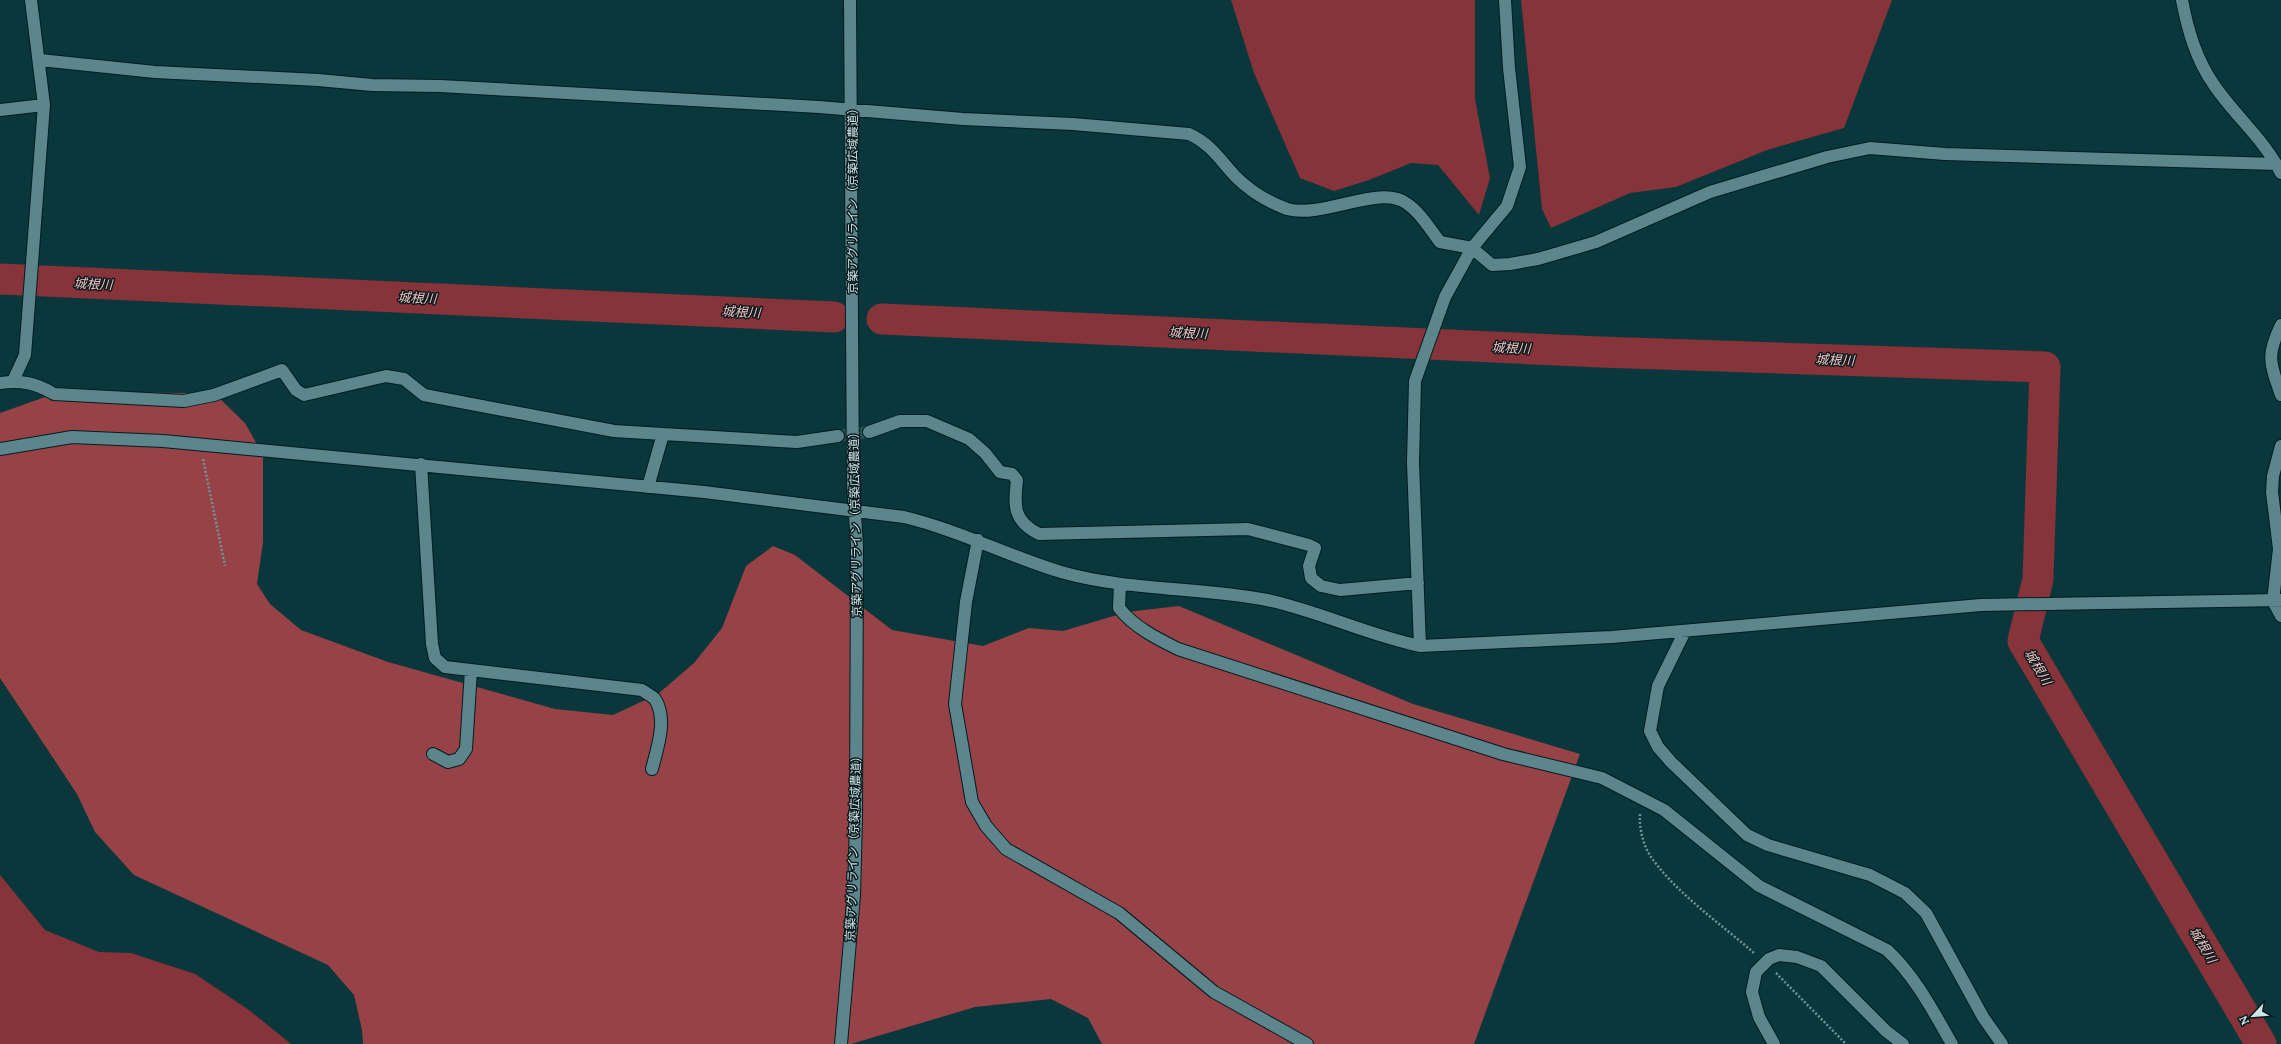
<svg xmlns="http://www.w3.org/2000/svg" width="2281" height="1044" viewBox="0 0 2281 1044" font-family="Lora,'Noto Sans JP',serif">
<rect width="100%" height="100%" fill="#0a373c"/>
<!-- forest -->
<path fill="#964246" d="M121,392L184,393L219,398L245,423L263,455V542L257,584L270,604L301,630L388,662L555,709L613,715L658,694L694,663L722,628L746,566L773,546L795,555L892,630L983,646L1029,628L1063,631L1127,612L1179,606L1413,704L1580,754L1474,1044H1102L1088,1018L1051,999L975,1007L851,1044H363L362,1030L354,995L328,965L134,875L95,832L77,794L0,678V413L48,396Z"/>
<!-- water -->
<path fill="#863339" d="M1231,0H1475V99L1490,178L1479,215L1438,165L1411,163L1369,180L1334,191L1300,178L1254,73Z
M1521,0H1892L1844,128L1767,150L1676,187L1630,193L1551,228L1542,209Z
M0,875L45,930L99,952L131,953L195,974L249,1010L291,1044H0Z"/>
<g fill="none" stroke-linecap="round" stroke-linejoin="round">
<!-- river -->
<path stroke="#863339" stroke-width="31" d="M0,279L834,317
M882,319L1600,352L2045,367L2038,579L2023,641L2261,1044"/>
<!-- minor-tunnel -->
<path stroke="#275156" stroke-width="12" stroke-dasharray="12 6" stroke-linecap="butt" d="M838,436L869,432"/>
<defs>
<path id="minor" d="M2182,0C2188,31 2196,59 2214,85C2235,116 2264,139 2281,173
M40,60L155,72L318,80L372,85L440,86L819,107L963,119L1073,124L1189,134C1211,144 1220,160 1236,177C1250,191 1268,202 1287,209C1322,219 1380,184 1406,203C1420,212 1430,229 1440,242L1472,248L1492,265L1510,264L1538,259L1596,242L1710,192L1827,157L1870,148L1945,154L2276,164
M0,110L44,105
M2281,325C2266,356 2270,363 2281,395
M13,381L25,355L44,105L31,0
M0,383C21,380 36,383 54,394L184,401L214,395L282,370L296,390L304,395L386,376L404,379L424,395L614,431L663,434
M869,432L900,421H927L969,439L985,453L1000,472L1012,474L1017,480C1014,506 1013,521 1039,534L1248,529L1309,545L1315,548L1309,566L1311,578L1321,586L1340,590L1418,583
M2281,446L2273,476L2272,492L2279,549L2273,601L2281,616
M0,449L72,437L163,441L704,492L904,517C958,530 1008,556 1061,572C1128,591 1199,587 1267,600C1319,611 1367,635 1420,646L1612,637L1981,605L2281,600
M421,464L432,644L435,658L445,667L642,690C646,693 652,696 655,699C668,720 657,748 652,769
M648,487L663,434L797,442L838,436
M978,540L966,602L955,704L972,802L986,826L1006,849L1119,913L1214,992L1307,1044
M1120,584L1119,608C1134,627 1156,638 1178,649L1503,754L1602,778L1664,810L1759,886L1887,950C1915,976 1933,1011 1952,1044
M1685,631L1658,686L1650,731L1658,747L1671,762L1747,835L1768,845L1870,875L1905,893L1926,913L1983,1017L2002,1044
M1420,646L1413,463L1415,381L1445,297L1472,248L1507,206L1520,167L1509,68L1505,0
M433,754L448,762L459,759L466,749L471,670
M841,1044L854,895L856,819L857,546L853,484L850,0
M1774,1044L1759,1017L1752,992L1756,972L1769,959L1779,955L1797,957L1821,966L1886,1031L1903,1044"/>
</defs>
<!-- minor casing -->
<use href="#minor" stroke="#001d21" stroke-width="14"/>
<!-- path -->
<path stroke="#739397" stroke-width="2.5" stroke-dasharray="2 2" stroke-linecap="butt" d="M203,459L225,566
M1640,814C1639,828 1643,845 1651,857C1678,895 1720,923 1754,953
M1776,973L1846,1044"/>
<!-- minor -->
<use href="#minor" stroke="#5c868c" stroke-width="12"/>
</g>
<g text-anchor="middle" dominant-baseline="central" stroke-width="3" stroke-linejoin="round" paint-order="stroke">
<!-- street labels -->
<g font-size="12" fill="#cee4e7" stroke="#0a1b1e">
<text transform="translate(852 198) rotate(-90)">京築アグリライン（京築広域農道）</text>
<text transform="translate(855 522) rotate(-91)">京築アグリライン（京築広域農道）</text>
<text transform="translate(853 846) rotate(-88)">京築アグリライン（京築広域農道）</text>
</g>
<!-- water labels -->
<g font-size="13" font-style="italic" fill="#f2c0c0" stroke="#0a1b1e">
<text transform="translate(93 284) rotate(3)">城根川</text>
<text transform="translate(417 298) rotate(3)">城根川</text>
<text transform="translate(741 312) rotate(3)">城根川</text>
<text transform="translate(1188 333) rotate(3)">城根川</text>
<text transform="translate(1511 348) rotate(3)">城根川</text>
<text transform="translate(1835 360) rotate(2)">城根川</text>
<text transform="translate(2038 667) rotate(59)">城根川</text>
<text transform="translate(2203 945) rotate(59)">城根川</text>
</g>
</g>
<!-- north arrow -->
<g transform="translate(2253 1016) rotate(244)" stroke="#0a1b1e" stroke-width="3" paint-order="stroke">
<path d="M0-3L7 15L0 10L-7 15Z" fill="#cee4e7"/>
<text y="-6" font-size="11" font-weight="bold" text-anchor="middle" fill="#cee4e7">N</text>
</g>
</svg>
